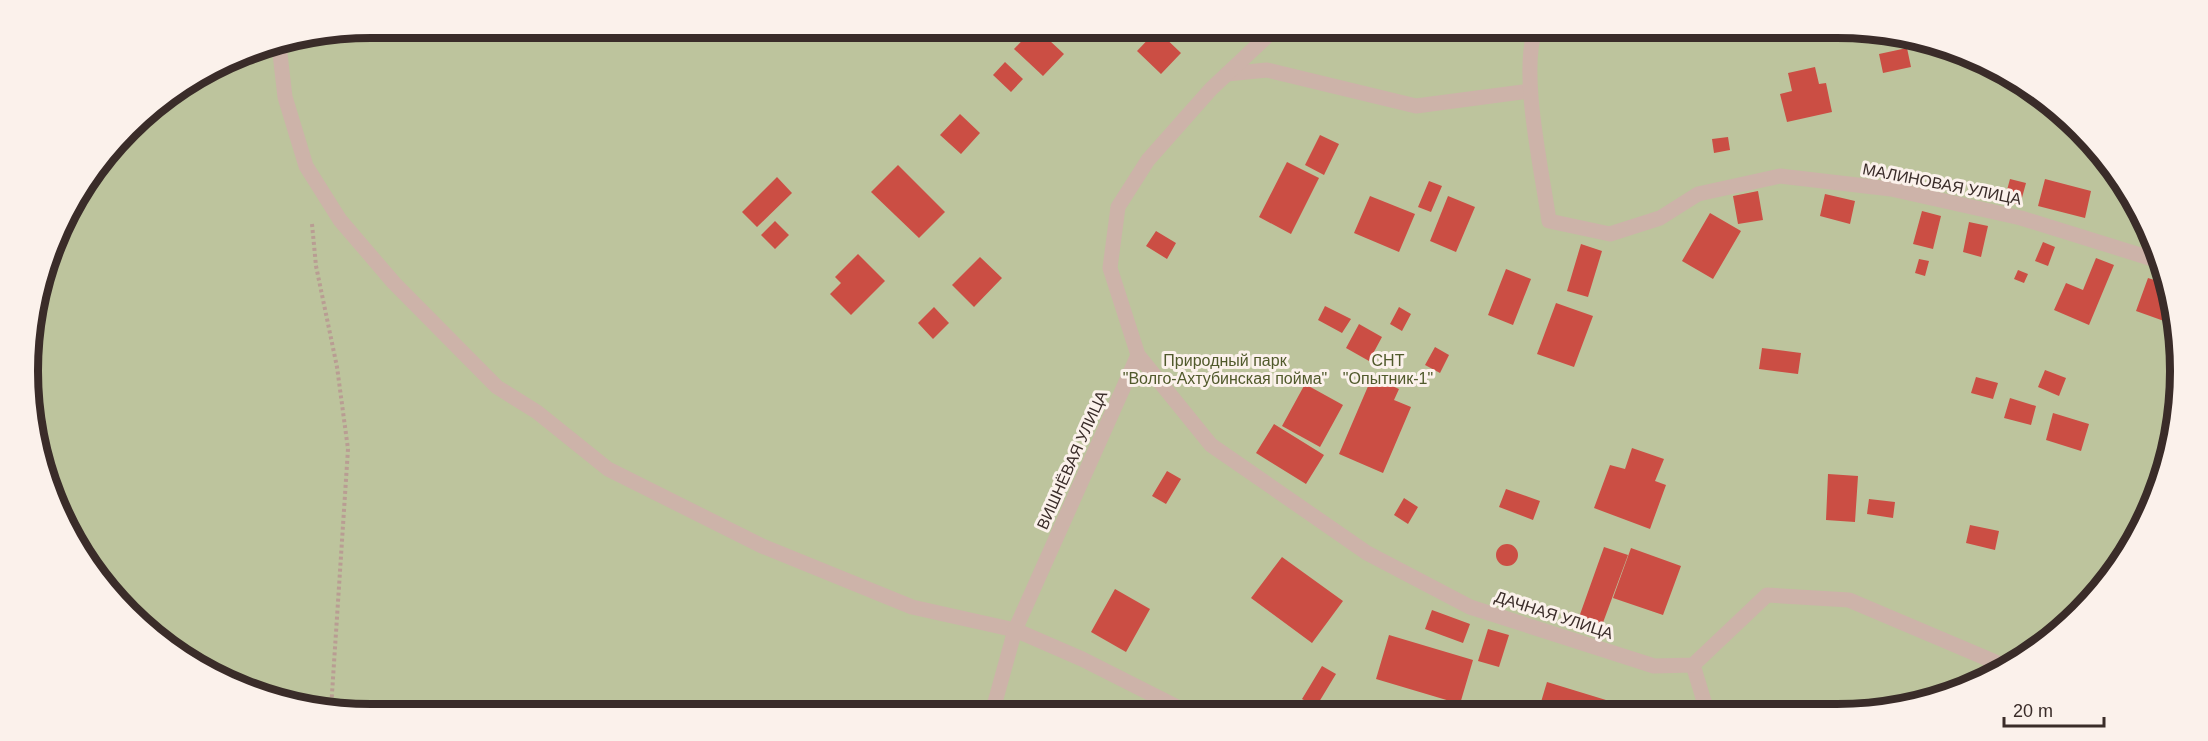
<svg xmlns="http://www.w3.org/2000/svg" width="2208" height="741" viewBox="0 0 2208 741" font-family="Arial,sans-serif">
<rect width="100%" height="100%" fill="#f4e6de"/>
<!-- green -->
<path fill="#bdc49d" d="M371,27H1837L1926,39L2046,98L2135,198L2178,325L2169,459L2135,543L2064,629L1989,679L1882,711L371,714L282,702L179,656L85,562L39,459L30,326L63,218L144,112L239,53Z"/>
<!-- building -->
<path fill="#cb4e44" d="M1035,27L1064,54L1043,76L1014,49Z
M1157,30L1181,53L1161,74L1137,51Z
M1907,48L1911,67L1883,73L1879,54Z
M1957,54L1981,65L1980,67L1955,62Z
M1005,62L1023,79L1011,92L993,75Z
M1815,67L1819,84L1826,83L1832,112L1787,122L1780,94L1792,91L1788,73Z
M960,114L980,133L961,154L940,135Z
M1320,135L1339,144L1324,175L1305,165Z
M1728,137L1730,150L1714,153L1712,139Z
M1287,162L1319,178L1291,234L1259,217Z
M898,165L945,212L919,238L871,192Z
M777,177L792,193L757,227L742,212Z
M2010,179L2026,183L2020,205L2004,201Z
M2045,179L2091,191L2085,218L2038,206Z
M1429,181L1442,186L1431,212L1418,207Z
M1758,191L1763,220L1738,224L1733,196Z
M1825,194L1855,201L1850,224L1820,216Z
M1370,196L1415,214L1399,252L1354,233Z
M1448,196L1475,207L1456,252L1430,241Z
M1922,211L1941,216L1933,249L1913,244Z
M1710,213L1741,231L1713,279L1682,261Z
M775,221L789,235L775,249L761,235Z
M1969,222L1988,226L1981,257L1963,252Z
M1156,231L1176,243L1167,259L1146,246Z
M2043,242L2055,247L2048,266L2035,261Z
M1581,244L1602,251L1588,297L1567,291Z
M858,254L885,281L851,315L830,294L841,283L835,277Z
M980,257L1002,278L974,307L952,285Z
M2096,258L2114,265L2089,325L2054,310L2066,283L2083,290Z
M1919,259L1929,261L1925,276L1915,273Z
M1506,269L1531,279L1513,325L1488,315Z
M2018,270L2028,274L2024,283L2014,279Z
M2148,278L2164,283L2170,302L2164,321L2136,311Z
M1556,303L1593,316L1574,367L1537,354Z
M1325,306L1351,319L1342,333L1318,320Z
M934,307L949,323L933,339L918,323Z
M1399,307L1411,314L1402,331L1390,324Z
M1359,324L1382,337L1369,361L1346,348Z
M1435,347L1449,355L1440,373L1425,365Z
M1762,348L1801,353L1798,374L1759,369Z
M2045,370L2066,378L2059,396L2038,387Z
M1372,377L1399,389L1394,400L1411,407L1383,473L1339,454Z
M1976,377L1998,383L1993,399L1971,393Z
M1305,384L1343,405L1320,447L1282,426Z
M2010,398L2036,406L2031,425L2004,418Z
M2053,413L2089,424L2081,451L2046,440Z
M1274,424L1324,455L1306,484L1256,453Z
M1632,448L1664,459L1655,481L1666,485L1650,529L1594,508L1610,465L1625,469Z
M1167,471L1181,479L1166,504L1152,496Z
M1828,474L1858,476L1855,522L1826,520Z
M1506,489L1540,501L1533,520L1499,507Z
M1404,498L1418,507L1408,524L1394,515Z
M1869,499L1895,502L1893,518L1867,514Z
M1970,525L1999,531L1995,550L1966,543Z
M1496 555a11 11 0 1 1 22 0a11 11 0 1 1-22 0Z
M1604,547L1628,555L1601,628L1578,620Z
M1631,548L1681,566L1663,615L1613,598Z
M1282,557L1343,601L1312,643L1251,598Z
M1115,589L1150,609L1126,652L1091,632Z
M1432,610L1470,624L1463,643L1425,629Z
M1488,629L1509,635L1499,667L1478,661Z
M1389,635L1473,660L1460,704L1376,679Z
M1322,666L1336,674L1316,707L1302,699Z
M1547,682L1606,700L1603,712H1538Z"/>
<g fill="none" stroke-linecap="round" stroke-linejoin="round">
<!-- path -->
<path stroke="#b99d93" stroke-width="4" stroke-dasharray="3 3" stroke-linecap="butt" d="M312,224L316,266L337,367L348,449L331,709"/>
<!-- lane -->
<path stroke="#cdb3a9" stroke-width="15" d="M279,45L285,97L306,166L340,220L394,283L497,387L537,412L608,469L762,546L912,607L1015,630
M1227,74L1267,70L1416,106L1530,91
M1693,665L1707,711"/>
<!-- street -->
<path stroke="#cdb3a9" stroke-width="15" d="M1536,27C1519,72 1542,170 1549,221L1610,234L1660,218L1698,194L1780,176L1891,189L2021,218L2156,260
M1138,355L1211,445L1367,553L1470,607L1654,666L1693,665L1767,595L1849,600L2007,667
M1015,630L1082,659L1187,712
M992,713L1015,630L1138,355L1110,268L1118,207L1148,160L1211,89L1277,27"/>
</g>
<g text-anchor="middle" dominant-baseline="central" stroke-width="6" stroke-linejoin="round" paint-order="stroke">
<!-- street labels -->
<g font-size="16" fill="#3a2c29" stroke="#fbf1eb">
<text transform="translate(1942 184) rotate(11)">МАЛИНОВАЯ УЛИЦА</text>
<text transform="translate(1072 460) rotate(-66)">ВИШНЁВАЯ УЛИЦА</text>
<text transform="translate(1554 615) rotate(18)">ДАЧНАЯ УЛИЦА</text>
</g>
<!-- park labels -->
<g font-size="16" fill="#50592b" stroke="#fbf1eb">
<text x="1225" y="360">Природный парк<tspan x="1225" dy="18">"Волго-Ахтубинская пойма"</tspan></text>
<text x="1388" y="360">СНТ<tspan x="1388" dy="18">"Опытник-1"</tspan></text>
</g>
</g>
<!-- crop -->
<path d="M0 0H2208V741H0ZM371 38H1837A333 333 0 0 1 2170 371V371A333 333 0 0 1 1837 704H371A333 333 0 0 1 38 371V371A333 333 0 0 1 371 38Z" fill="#fbf1eb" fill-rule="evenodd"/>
<path fill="none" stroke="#3a2c29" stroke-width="8" d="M371 38H1837A333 333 0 0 1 2170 371V371A333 333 0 0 1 1837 704H371A333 333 0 0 1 38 371V371A333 333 0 0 1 371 38Z"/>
<!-- scale -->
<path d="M2004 717v9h100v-9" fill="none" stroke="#3a2c29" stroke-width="3"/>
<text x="2013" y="717" font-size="18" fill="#3a2c29" stroke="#fbf1eb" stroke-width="4.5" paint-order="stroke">20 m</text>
</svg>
